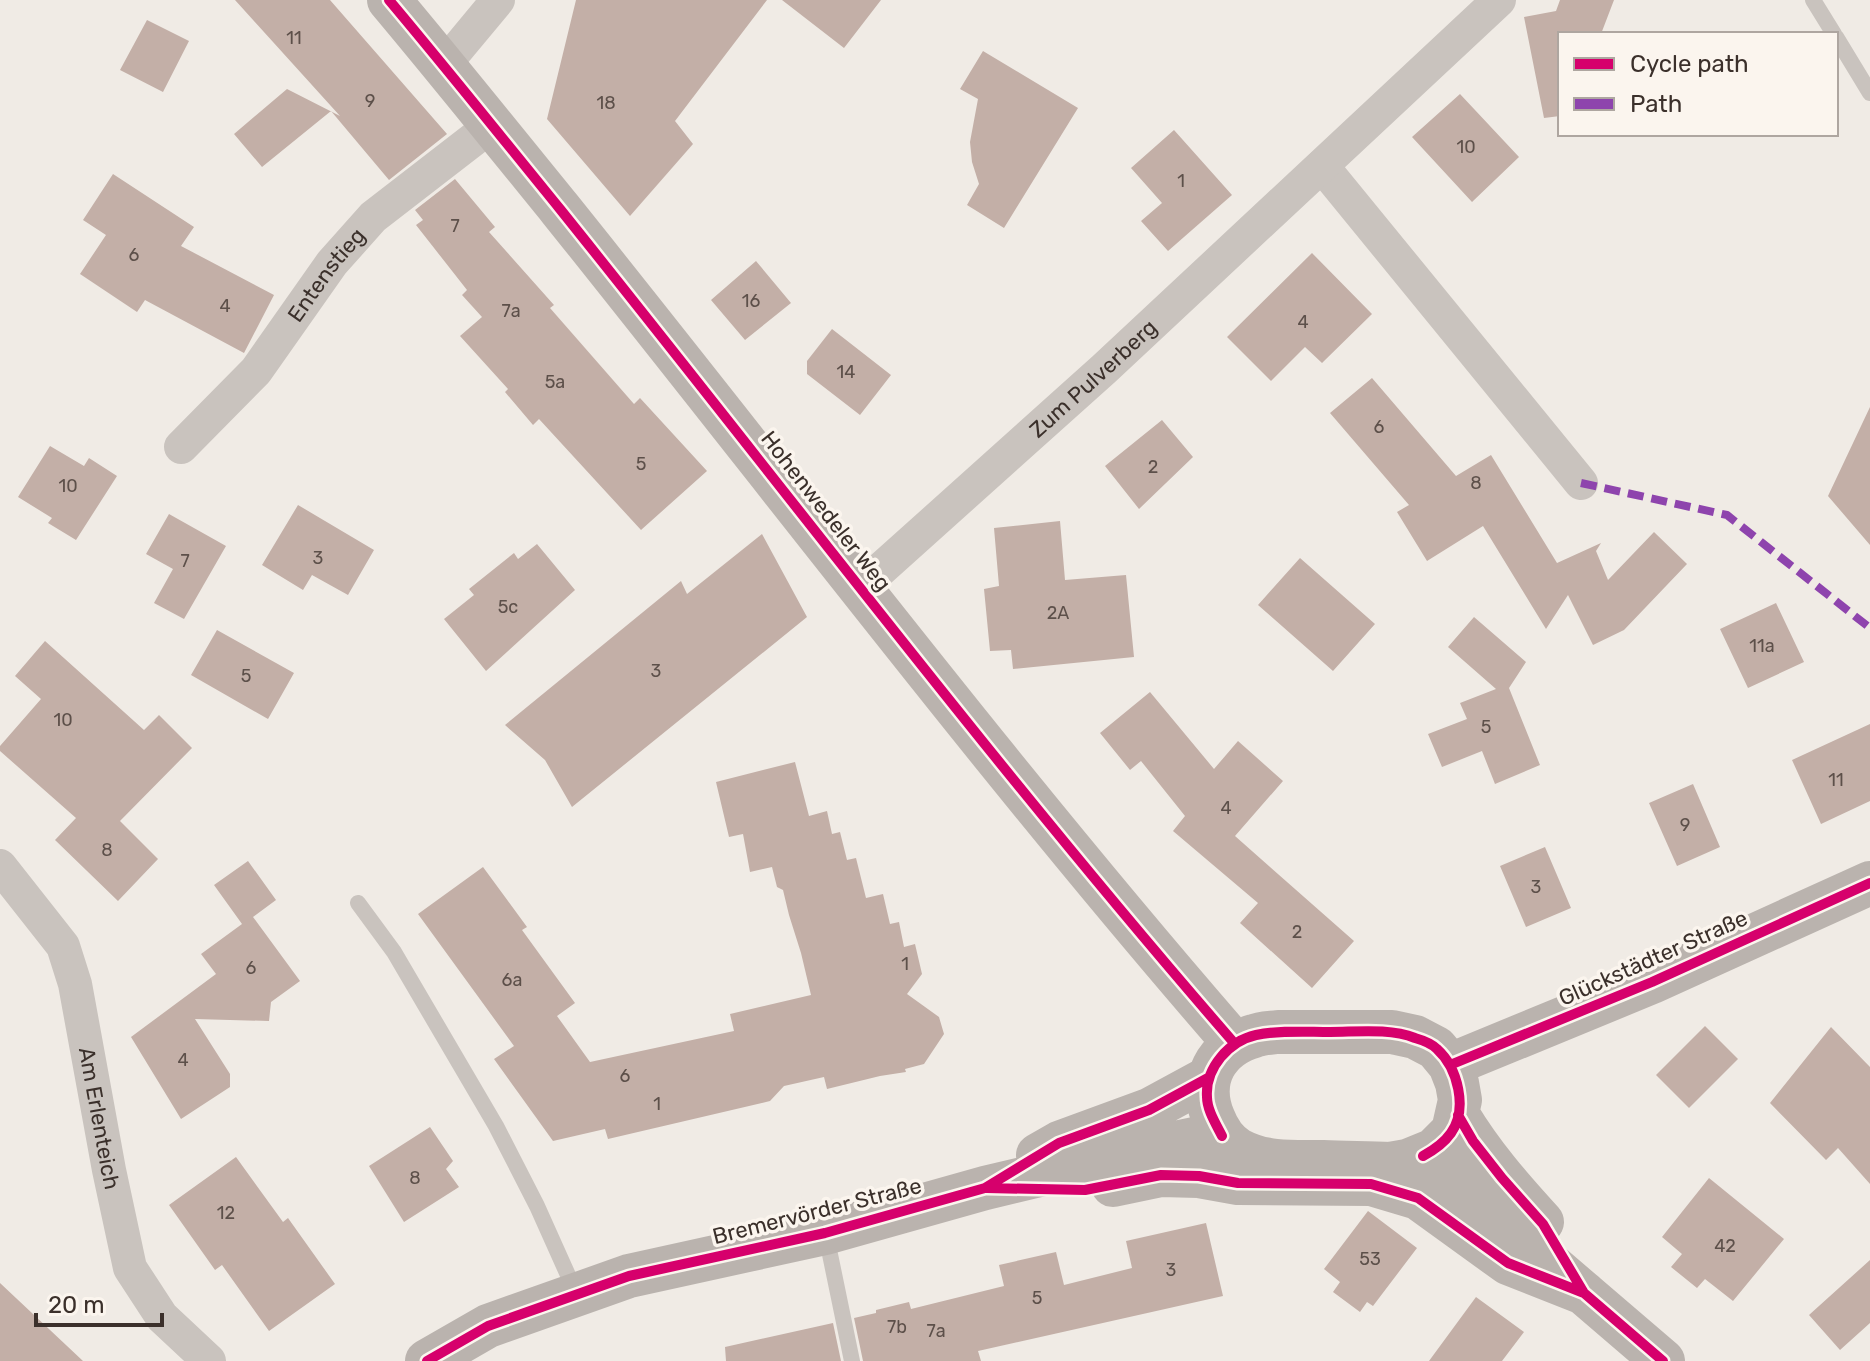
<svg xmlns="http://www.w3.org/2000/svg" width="1870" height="1361" viewBox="0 0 1870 1361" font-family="Rubik,sans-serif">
<rect width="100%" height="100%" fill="#f0ebe5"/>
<!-- building -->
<path fill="#c3afa7" d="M235,0H330L447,134L389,180L331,111L262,167L234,134L287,89L340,116Z
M576,0H767L675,121L693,144L630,216L547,119Z
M782,0H881L844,48Z
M1560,0H1614L1601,34H1560V116L1544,118L1524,17L1556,11Z
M147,20L189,41L163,92L120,70Z
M983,51L1078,108L1004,228L967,205L979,184L972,162L970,142L978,99L960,89Z
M1460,94L1519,157L1472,202L1412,137Z
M1174,130L1232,195L1168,251L1141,221L1162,203L1131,168Z
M113,174L194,227L181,246L274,295L244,353L145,300L137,312L80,274L106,235L83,220Z
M455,179L495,227L489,232L554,305L550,308L634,404L640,398L707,471L641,530L539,419L533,425L505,392L508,389L460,336L482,317L462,295L467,290L416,225L423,220L415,210Z
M1312,253L1372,314L1322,363L1305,347L1271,381L1227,337Z
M756,261L791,303L745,340L711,300Z
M832,329L891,375L860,415L807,374V361Z
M1372,378L1456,476L1491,455L1557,563L1601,543L1596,551L1608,580L1654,532L1687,564L1624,630L1593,645L1568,595L1546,629L1483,526L1427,561L1397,512L1409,505L1330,413Z
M1870,407V545L1828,496Z
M1162,420L1193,457L1139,509L1105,466Z
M50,446L84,466L89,458L117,476L76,540L48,523L52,518L18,497Z
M298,505L374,550L348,595L312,575L303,590L262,565Z
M169,514L226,546L184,619L154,603L173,569L146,554Z
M1060,521L1065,580L1126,575L1134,657L1013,669L1011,650L990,651L984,589L999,586L994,528Z
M762,534L807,617L572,807L545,760L505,725L681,581L687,594Z
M537,544L575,590L486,671L444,619L474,595L469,589L514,553L518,559Z
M1300,558L1375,624L1333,671L1258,605Z
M1776,603L1804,662L1748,688L1720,629Z
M1474,617L1526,662L1509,688L1540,765L1495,784L1482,751L1442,767L1428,734L1467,719L1460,703L1496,689L1448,647Z
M217,630L294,673L268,719L191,675Z
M45,641L144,730L159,715L192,748L120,821L158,859L118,901L55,840L76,818L0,751V746L41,699L15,676Z
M1150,692L1214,769L1238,741L1283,781L1235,836L1354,941L1312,988L1240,923L1258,903L1173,831L1185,816L1141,761L1130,770L1100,733Z
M1870,724V801L1821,824L1792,760Z
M795,762L809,816L827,811L832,834L840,832L847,860L856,858L866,898L883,894L890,924L899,922L904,947L915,944L922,974L907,994L939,1017L944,1034L924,1064L905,1069L906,1072L880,1076L827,1089L824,1077L784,1086L770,1101L608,1139L605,1129L553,1141L494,1059L514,1046L418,914L483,867L527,927L522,930L575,1003L557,1016L590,1062L734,1031L730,1014L811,995L801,953L789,915L783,890L777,887L772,867L750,872L743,834L729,837L716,782Z
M1693,784L1720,847L1677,866L1649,803Z
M1545,847L1571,908L1526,927L1500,866Z
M248,861L276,900L253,917L300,981L271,1002L269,1021L195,1019L230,1074V1087L181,1119L131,1037L216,974L201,954L242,924L214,885Z
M1705,1026L1738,1059L1689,1108L1656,1075Z
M1831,1027L1870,1067V1184L1838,1148L1826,1160L1770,1103Z
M430,1127L453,1161L446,1169L459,1187L404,1222L369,1166Z
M236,1157L283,1222L288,1218L335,1284L269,1331L222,1265L215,1270L169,1205Z
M1709,1178L1784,1239L1733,1301L1705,1279L1697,1288L1671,1267L1682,1254L1662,1237Z
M1368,1211L1417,1248L1373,1306L1367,1302L1360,1312L1333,1292L1340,1282L1324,1269Z
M1206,1223L1223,1296L978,1351L981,1361H863L854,1318L876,1313V1310L909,1302L911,1309L1004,1286L999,1265L1056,1252L1064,1285L1132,1268L1126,1241Z
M1870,1260V1323L1840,1350L1809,1315Z
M0,1283L83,1361H0Z
M1476,1297L1524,1332L1502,1361H1429Z
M833,1323L841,1361H726L725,1347Z"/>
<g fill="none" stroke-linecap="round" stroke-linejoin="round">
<!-- lane -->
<path stroke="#c9c3be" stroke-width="16" d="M1813,0L1834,34
M1836,37L1870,93
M358,903L394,952L496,1126L537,1206L576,1293
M826,1235L852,1361"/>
<!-- street -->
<g stroke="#c9c3be" stroke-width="34">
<path d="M444,65L498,0"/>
<path d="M1322,166L1581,483"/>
<path id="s1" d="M181,447L256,371L332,263L373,217L492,125"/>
<path id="s2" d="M861,587L1104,369L1499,0"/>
<path id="s3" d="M0,866L63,946L75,984L109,1170L130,1268L162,1317L209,1361"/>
</g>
<!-- secondary -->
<path stroke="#bab3ae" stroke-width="44" d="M389,0C447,69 503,139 560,209C784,488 1000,774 1235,1044
M1278,1032H1392L1415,1037L1436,1048L1450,1065L1457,1083L1460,1100L1453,1131L1434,1150L1407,1161L1390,1164C1368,1163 1345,1163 1323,1162C1294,1162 1265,1164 1239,1150C1226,1143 1218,1130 1213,1117C1198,1080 1216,1047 1254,1036C1261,1033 1270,1033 1278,1032Z
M1450,1065L1652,982L1870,883
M1458,1115C1482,1155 1511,1188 1542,1222
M1038,1155L1059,1143L1149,1110L1208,1078
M1423,1156L1446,1167L1523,1241L1663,1361
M1113,1185L1161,1175L1199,1176L1238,1183L1371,1184L1418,1198L1508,1263L1584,1293
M427,1361L488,1326L629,1276L825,1233L985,1188L1156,1147L1199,1138L1222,1136"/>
<!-- quiet -->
<path stroke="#8e44ad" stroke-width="8" stroke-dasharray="16 8" stroke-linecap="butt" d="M1581,483L1727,515L1870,628"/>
<defs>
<path id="cycleway" d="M389,0C447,69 503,139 560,209C784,488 1000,774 1235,1044
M1450,1065L1652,982L1870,883
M1458,1115L1473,1141L1502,1178L1543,1224L1584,1293L1663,1361
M1222,1136C1216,1124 1207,1110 1207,1097C1205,1068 1229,1041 1256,1035C1280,1030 1306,1032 1330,1032C1357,1032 1389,1028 1415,1038C1422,1040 1432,1044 1437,1049C1458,1068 1468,1109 1451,1133C1444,1143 1434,1150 1423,1156
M987,1188L1085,1190L1161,1175L1199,1176L1238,1183L1371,1184L1418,1198L1508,1263L1584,1293
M427,1361L488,1326L629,1276L825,1233L985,1188L1059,1143L1149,1110L1208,1078"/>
</defs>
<!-- cycleway casing -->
<use href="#cycleway" stroke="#fbf5ee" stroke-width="15"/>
<!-- cycleway -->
<use href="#cycleway" stroke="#d6006c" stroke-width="10"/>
</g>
<g text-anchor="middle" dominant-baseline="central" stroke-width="7" stroke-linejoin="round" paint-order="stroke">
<!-- number labels -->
<g font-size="18" fill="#5d504a">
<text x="294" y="38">11</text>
<text x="370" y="101">9</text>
<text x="606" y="103">18</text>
<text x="1466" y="147">10</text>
<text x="1181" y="181">1</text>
<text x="455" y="226">7</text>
<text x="134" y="255">6</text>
<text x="751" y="301">16</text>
<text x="225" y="306">4</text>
<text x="511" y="311">7a</text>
<text x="1303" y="322">4</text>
<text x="846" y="372">14</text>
<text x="555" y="382">5a</text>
<text x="1379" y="427">6</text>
<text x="641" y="464">5</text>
<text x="1153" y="467">2</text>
<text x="1476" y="483">8</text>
<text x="68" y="486">10</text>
<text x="318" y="558">3</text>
<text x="185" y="561">7</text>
<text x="508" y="607">5c</text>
<text x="1058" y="613">2A</text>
<text x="1762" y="646">11a</text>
<text x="656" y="671">3</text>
<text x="246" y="676">5</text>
<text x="63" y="720">10</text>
<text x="1486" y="727">5</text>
<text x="1836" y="780">11</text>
<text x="1226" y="808">4</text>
<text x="1685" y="825">9</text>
<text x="107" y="850">8</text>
<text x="1536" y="887">3</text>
<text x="1297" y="932">2</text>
<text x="905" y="964">1</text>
<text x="251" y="968">6</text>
<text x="512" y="980">6a</text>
<text x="183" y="1060">4</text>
<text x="625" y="1076">6</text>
<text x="657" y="1104">1</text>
<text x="415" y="1178">8</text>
<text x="226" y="1213">12</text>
<text x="1725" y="1246">42</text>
<text x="1370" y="1259">53</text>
<text x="1171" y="1270">3</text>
<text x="1037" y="1298">5</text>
<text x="897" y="1327">7b</text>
<text x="936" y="1331">7a</text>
</g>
<!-- street labels -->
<g font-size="22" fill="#3b302b" stroke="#fbf5ee">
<text stroke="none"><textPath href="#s1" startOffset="226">Entenstieg</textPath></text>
<text stroke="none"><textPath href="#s2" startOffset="312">Zum Pulverberg</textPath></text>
<text transform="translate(826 511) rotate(52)">Hohenwedeler Weg</text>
<text transform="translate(1653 958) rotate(-24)">Glückstädter Straße</text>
<text stroke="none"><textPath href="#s3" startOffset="278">Am Erlenteich</textPath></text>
<text transform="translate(817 1211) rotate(-14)">Bremervörder Straße</text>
</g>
</g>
<!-- legend -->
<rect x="1558" y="32" width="280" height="104" fill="#fbf5ee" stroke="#aea6a0" stroke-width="2"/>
<rect x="1574" y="58" width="40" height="12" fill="#d6006c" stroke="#aea6a0" stroke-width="2"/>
<text x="1630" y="72" font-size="24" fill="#3b302b">Cycle path</text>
<rect x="1574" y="98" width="40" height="12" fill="#8e44ad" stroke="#aea6a0" stroke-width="2"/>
<text x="1630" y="112" font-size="24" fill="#3b302b">Path</text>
<!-- scale -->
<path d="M36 1313v12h126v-12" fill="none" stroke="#3b302b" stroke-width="4"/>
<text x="48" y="1313" font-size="24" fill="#3b302b" stroke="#fbf5ee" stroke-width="6" paint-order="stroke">20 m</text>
</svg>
